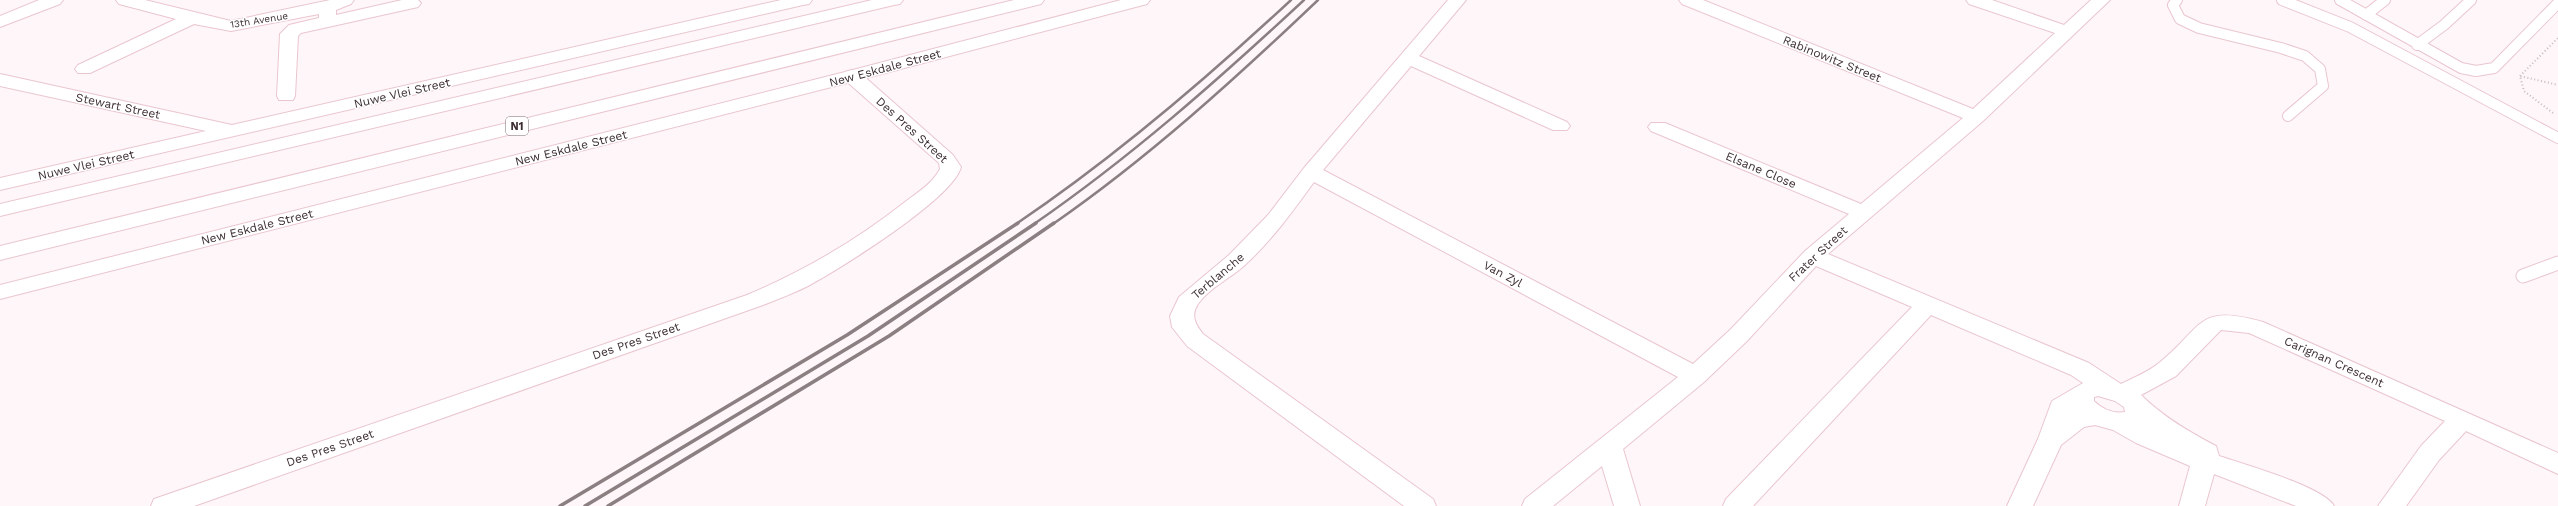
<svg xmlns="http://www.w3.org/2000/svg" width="2558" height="506" viewBox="0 0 2558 506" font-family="'Work Sans',sans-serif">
<rect width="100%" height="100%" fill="#fef6f8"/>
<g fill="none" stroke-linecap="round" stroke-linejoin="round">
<defs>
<path id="lane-far1" d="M2177,0L2173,5L2180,19L2199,28L2281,48L2305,56L2320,69L2323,86L2288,116
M2282,0L2350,27L2558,138
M2340,0L2461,68L2476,71L2494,68L2558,3
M2366,15L2385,0
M2417,45L2444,25L2471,0"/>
<path id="lane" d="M2523,276L2558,263"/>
<path id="street" d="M39,0H63L60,4L0,27V16Z
M116,0H145L231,21L330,0H354L351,4L336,10V15L402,0H418L421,3L418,7L301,33L298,36L295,96L293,100H279L277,96L280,34L289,25L319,18V14L231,31L194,24L90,73H78L75,69L78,65L176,19L119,4Z
M781,0H812L809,4L803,5L0,190V178L206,131L0,86V74L232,125Z
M1448,0H1466L1419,56L1567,122L1570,126L1567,130H1553L1411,66L1323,170L1693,364L1731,329L1805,251L1849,214L1651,131L1648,127L1651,123H1665L1861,204L1963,118L1682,4L1679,0H1703L1973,109L2055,33L1969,4L1966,0H1992L2064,25L2091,0H2110L1983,121L1828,254L2089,363L2121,384C2133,378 2148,372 2159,363C2204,327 2196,303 2263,322L2558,453V474L2466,431L2439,460L2406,506H2378L2421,446L2445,421L2249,333L2221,330L2176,376L2141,395C2162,416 2189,432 2216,446L2219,456C2243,464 2324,487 2334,506H2296L2214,474L2205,506H2179L2190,466L2136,443L2113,430L2095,425L2084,427L2061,445L2033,506H2007L2038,439L2052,401L2083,383L2071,375L1931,315L1753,506H1723L1726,499L1912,307L1816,266L1747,341L1704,382L1623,449L1640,506H1614L1602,466L1553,506H1522L1525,499L1678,377L1314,182C1293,211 1272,240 1245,265C1231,278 1209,288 1198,304C1190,316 1196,325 1203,334L1433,499L1436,506H1404L1187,346L1172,327L1170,316L1179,297L1229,255L1268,215L1304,168ZM2098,396L2115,401L2124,407L2125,412C2113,414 2102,409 2094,401V397Z
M852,70L859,72L953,155L961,167C953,199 839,269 808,286C794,293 778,299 763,305L194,506H151L154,499L747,295C804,271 857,240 905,202C917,193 933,183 940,169L939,163L845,80L843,76L845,72Z"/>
<path id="secondary" d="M1121,0H1150L1147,4L859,80L0,299V285L845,72Z"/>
<path id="highway" d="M872,0H903L900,4L894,5L0,216V204Z
M1014,0H1044L1041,4L0,260V246Z"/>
</defs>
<!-- lane-far1 casing -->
<use href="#lane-far1" stroke="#eac6cf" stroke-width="12"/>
<!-- lane casing -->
<use href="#lane" stroke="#eac6cf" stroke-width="15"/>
<!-- street casing -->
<use href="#street" stroke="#eac6cf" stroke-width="2"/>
<!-- secondary casing -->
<use href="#secondary" stroke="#eac6cf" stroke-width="2"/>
<!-- highway casing -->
<use href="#highway" stroke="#eac6cf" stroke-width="2"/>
<!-- path -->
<path stroke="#c4babd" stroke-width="2" stroke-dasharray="1 2.5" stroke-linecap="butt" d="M2520,76L2558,38
M2553,113L2524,91L2520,76L2558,85"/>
<!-- lane-far1 -->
<use href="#lane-far1" stroke="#fff" stroke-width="10"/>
<!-- lane -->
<use href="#lane" stroke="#fff" stroke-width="13"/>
<!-- street -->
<use href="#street" fill="#fff" fill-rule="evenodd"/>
<!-- secondary -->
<use href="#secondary" fill="#fff" fill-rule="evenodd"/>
<!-- highway -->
<use href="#highway" fill="#fff" fill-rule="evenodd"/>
<!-- rail-far1 -->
<path stroke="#8b7f82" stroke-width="2.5" d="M1016,224C1114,158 1204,81 1291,0
M1034,224C1131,157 1218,80 1304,0
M1053,224C1148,158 1234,80 1318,0"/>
<!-- rail -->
<path stroke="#8b7f82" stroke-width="3.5" d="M560,506L847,335L1018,223
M585,506L868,336L1036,223
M608,506L889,336L1054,223"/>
</g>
<g text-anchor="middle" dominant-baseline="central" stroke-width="3" stroke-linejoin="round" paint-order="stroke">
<!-- far-street labels -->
<g font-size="10" fill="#3d2f33" stroke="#fff">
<text transform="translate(259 20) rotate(-9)">13th Avenue</text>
</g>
<!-- shield labels -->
<rect fill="#fff" stroke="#776d70" stroke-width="1" x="506" y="117" width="22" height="18" rx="3"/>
<g font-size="11" font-weight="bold" fill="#3d2f33">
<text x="517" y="126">N1</text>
</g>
<!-- street labels -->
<g font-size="12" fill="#3d2f33" stroke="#fff">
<text transform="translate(1832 59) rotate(22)">Rabinowitz Street</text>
<text transform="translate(885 68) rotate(-15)">New Eskdale Street</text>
<text transform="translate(402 93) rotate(-13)">Nuwe Vlei Street</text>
<text transform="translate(118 106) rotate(12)">Stewart Street</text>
<text transform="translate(912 130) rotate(42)">Des Pres Street</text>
<text transform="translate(571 148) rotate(-14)">New Eskdale Street</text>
<text transform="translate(86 165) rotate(-13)">Nuwe Vlei Street</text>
<text transform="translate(1761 170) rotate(23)">Elsane Close</text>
<text transform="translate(257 227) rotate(-14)">New Eskdale Street</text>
<text transform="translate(1818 254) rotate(-43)">Frater Street</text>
<text transform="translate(1503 274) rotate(28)">Van Zyl</text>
<text transform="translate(1218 276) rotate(-40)">Terblanche</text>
<text transform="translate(636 341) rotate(-19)">Des Pres Street</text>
<text transform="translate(2334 362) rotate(24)">Carignan Crescent</text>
<text transform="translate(330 448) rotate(-19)">Des Pres Street</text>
</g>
</g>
</svg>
